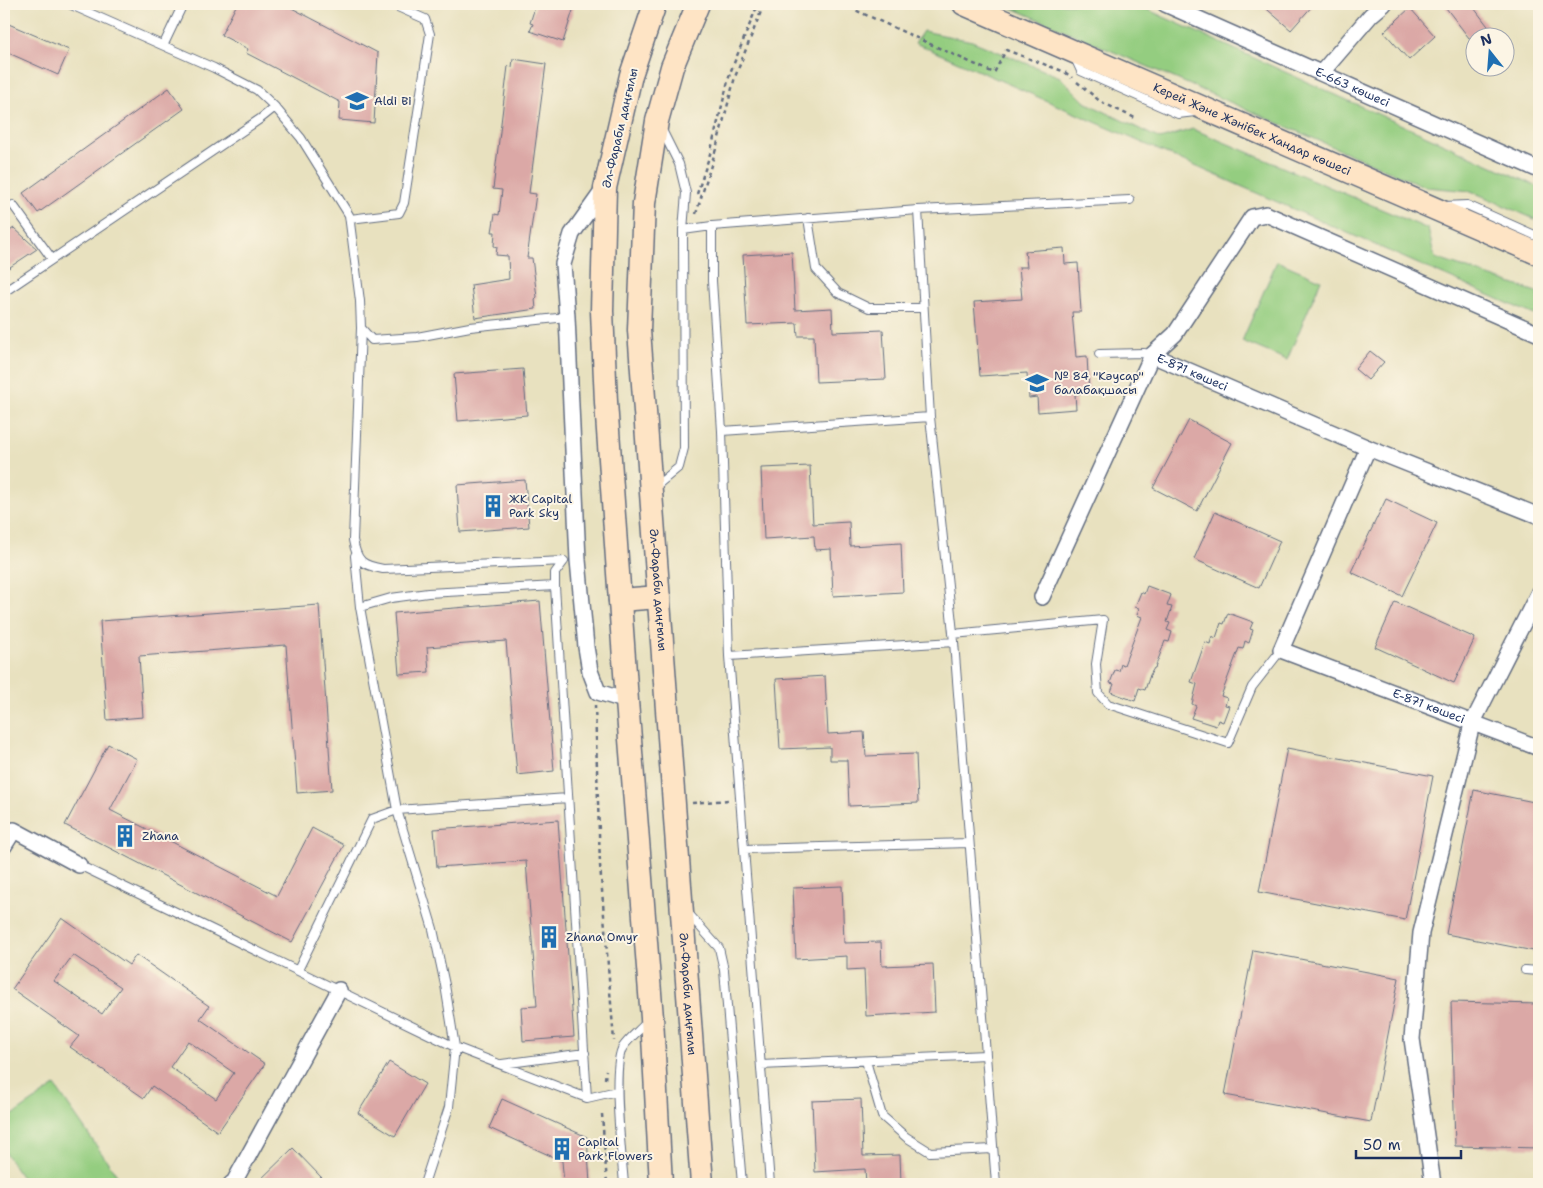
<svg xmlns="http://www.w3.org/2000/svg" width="1543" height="1188" viewBox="0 0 1543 1188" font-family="'Shantell Sans',sans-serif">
<rect width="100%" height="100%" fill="#fcf5e5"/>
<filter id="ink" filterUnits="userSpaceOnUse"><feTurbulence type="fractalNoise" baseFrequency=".02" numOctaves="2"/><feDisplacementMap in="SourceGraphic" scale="10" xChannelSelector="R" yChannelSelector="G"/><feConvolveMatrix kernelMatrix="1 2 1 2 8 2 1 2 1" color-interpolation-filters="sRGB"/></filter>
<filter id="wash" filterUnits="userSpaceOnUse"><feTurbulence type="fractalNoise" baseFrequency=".0096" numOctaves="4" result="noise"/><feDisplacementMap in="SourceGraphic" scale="20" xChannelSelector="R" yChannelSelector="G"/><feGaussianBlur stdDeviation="1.12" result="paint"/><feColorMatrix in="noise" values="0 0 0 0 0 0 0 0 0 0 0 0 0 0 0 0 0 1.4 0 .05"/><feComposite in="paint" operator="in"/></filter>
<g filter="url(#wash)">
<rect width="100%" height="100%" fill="#e8e1bf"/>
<!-- green -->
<path fill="#94cd80" stroke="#587e6f" d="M1003,4H1135L1539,187V221L1471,191L1426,187Z
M923,31L972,41L1060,77L1085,102L1160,139L1193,129L1428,229L1435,258L1539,293V317L915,43Z
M1277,261L1321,280L1287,360L1242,341Z
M55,1086L123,1184H26L4,1151V1121Z"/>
<g id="blocks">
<!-- building -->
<path fill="#dba8a6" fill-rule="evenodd" d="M237,4H284L378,53L374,123L339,120L340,102L246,53L248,49L221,35Z
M536,4H575L563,42L530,31L533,24L530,23Z
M1261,4H1314L1291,30Z
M1443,4H1471L1497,38H1469Z
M1410,8L1435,36L1409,60L1384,32Z
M4,22L69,50L58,75L4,51Z
M513,59L546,64L529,193L536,194L527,258H532L537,297L535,299L536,309L475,318L471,285L509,279L508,256L496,255L497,247L494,246L495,232H492L495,214L499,215L502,190L493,189L508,66L512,67Z
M169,88L184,109L38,213L23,193Z
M14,228L37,249L4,271V235Z
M1064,248L1065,264L1078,263L1081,312H1072L1076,357L1087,356L1089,393L1075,394L1076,409L1038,412L1037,397L1029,398L1027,373L980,376L974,302L1022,299L1019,267H1027L1025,251Z
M792,252L795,310L832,308L833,332L883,330L886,379L816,382L814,336H798L797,323L747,325L743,255Z
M1370,351L1384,362L1368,380L1355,369Z
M523,369L527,415L458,421L454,374Z
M1189,420L1232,443L1197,511L1153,488Z
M810,466L813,524L849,522L850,546L901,543L903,592L833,596L831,549L815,550L814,536L764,539L761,468Z
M525,480L529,527L460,532L457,485Z
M1386,499L1437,523L1402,596L1351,572Z
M1215,512L1280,541L1259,588L1194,559Z
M1147,586L1171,595L1167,606L1172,607L1167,622L1170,623L1167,630L1172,632L1169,642L1165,641L1155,668H1154L1150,675L1145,690L1139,688L1135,701L1111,692L1114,684L1110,683L1115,670L1119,671L1121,664L1124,665L1142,617L1137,615L1139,608L1135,607L1141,592L1144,594Z
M540,601L554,771L517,775L506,641L427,647L429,672L399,674L394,613Z
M1395,602L1475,638L1454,683L1375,647Z
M319,605L332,790L297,793L286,645L139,656L143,717L107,720L100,621Z
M1228,613L1253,622L1250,629L1253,630L1249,643L1245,641L1243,649L1239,648L1221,696L1227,698L1225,705L1229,706L1223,722L1218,720L1216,726L1191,718L1196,706L1192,704L1197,684L1191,682L1205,642L1210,644L1212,636L1216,638L1221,623L1224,624Z
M825,676L828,734L864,732L866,756L916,754L918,803L849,806L847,760H830V747L780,749L776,679Z
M108,744L137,759L110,810L277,896L312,828L344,845L292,942L65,825Z
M1287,748L1433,776L1405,920L1259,892Z
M1474,790L1539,803V952L1446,934Z
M558,820L574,1037L523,1041L521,1007L537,1006L526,861L437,867L434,829Z
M842,886L844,943L881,942L882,966L933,964L935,1012L866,1016L864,969L847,970V956L796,959L793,888Z
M62,918L129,965L136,955L209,1006L200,1019L265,1064L218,1132L152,1086L144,1098L70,1047L79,1036L12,989ZM73,955L121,987L102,1014L54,981ZM188,1041L234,1073L216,1099L170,1067Z
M1253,950L1399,978L1371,1122L1225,1095Z
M1451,1002L1539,1004V1148L1455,1146Z
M389,1062L425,1084L395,1136L358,1113Z
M502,1099L587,1137L590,1184H564L562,1161L489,1128Z
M861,1099L863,1156L900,1155L901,1184H882V1182L866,1183L865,1169L815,1172L812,1101Z
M293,1148L322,1178L317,1184H256Z"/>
</g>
</g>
<g filter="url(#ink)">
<use href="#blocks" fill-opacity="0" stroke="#636d80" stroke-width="1"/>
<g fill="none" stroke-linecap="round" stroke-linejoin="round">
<defs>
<path id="lane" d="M164,44L183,4
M1075,58L1081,71L1178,114L1195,112
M275,107L301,138L349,215L360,301L361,328L372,340L417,337L470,327L567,317
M13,205L52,259
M1445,206L1467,205L1539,237
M918,210L930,417L954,642L996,1184
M808,218L816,269L838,293L869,308H923
M350,219L399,213L404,203L430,34L425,19L391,4
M712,226V281L722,431L729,656L770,1184
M683,230L712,226L918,210L1130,200
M4,292L260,119L275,107L257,90L214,68L69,4
M361,328L353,540C357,562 362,565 383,569L564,561
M1099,354L1144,353L1152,355
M722,431L930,417
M655,487L679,467L684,448L683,230L686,193L679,164L662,130
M355,556L360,607
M564,561L555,573V586L587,1098
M953,634L1103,620L1096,664L1098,693L1108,704L1228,743L1252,687L1281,650
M729,656L954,642
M744,849L969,843
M79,865L455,1047L587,1098L617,1091
M687,912L719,948L724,970L742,1184
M298,970L372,819L397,810L568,798
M1525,970L1539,971
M866,1061L882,1116L906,1137L930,1152L993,1149
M502,1064L585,1053
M761,1065L986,1055
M424,1184L449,1107L455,1047L445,985L433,929L397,810L360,607L391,598L428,593L555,586
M624,1184C622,1158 611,1065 623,1047C629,1038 640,1030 647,1022"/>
<g id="street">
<path id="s1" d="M1165,4L1539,170"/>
<path d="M1322,72L1371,15L1384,4"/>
<path d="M604,189L572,234L563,264L567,317L578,560L586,647L590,671L598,692L627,701"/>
<path id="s2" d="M1152,355L1368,448L1539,516"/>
<path id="s3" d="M1368,448L1281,650L1539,748"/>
<path d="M1042,597L1152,355L1175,334L1252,217L1266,214L1539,334"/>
<path d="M4,846L14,830L79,865"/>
<path d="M231,1184L234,1182L339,990"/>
<path d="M1433,1184L1412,1039L1421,933L1472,724L1539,592"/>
</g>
<g id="secondary">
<path d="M655,4L631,75L605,188L602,311L606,402L627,701L652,1018L661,1184"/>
<path id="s4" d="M698,4L672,67L657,121L644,203L639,330L702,1184"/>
<path id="s5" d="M964,4L1539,254"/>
<path d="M620,600L659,597"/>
</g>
</defs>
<!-- lane casing -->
<use href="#lane" stroke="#636d80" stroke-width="10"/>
<!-- street casing -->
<use href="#street" stroke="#636d80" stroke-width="18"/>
<!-- secondary casing -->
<use href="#secondary" stroke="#636d80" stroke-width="25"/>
<!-- path -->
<path stroke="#636d80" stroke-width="2.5" stroke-dasharray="4 4" stroke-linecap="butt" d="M842,4L994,73L1006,50L1065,72L1072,78
M1077,82L1101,102L1137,119
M697,194L710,154L730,73L758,4
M696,214L716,149L735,77L764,4
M595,705L600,865L614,1041
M692,803L729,800
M605,1079L606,1070
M602,1114L607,1184"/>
<!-- lane -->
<use href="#lane" stroke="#fff" stroke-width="8"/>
<!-- street -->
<use href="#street" stroke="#fff" stroke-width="15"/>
<!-- secondary -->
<use href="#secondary" stroke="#fee4c5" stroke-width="22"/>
</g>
</g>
<!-- icons -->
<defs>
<symbol id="school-bare" viewBox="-9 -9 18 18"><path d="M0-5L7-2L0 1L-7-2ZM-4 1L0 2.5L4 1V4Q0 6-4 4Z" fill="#1f6fb2" stroke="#fcf5e5" stroke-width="2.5" paint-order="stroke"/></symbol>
<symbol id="building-bare" viewBox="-9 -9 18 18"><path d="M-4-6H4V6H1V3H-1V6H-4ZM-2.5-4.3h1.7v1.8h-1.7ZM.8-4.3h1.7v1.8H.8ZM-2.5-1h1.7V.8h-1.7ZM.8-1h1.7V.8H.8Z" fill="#1f6fb2" stroke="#fcf5e5" stroke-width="2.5" paint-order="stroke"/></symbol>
</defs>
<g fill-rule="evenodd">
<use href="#school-bare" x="341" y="85" width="32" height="32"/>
<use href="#school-bare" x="1021" y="367" width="32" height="32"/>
<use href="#building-bare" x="477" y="490" width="32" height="32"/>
<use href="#building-bare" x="109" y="820" width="32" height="32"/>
<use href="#building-bare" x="533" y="921" width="32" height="32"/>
<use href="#building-bare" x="546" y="1133" width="32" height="32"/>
</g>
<g text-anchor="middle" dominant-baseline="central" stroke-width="4" stroke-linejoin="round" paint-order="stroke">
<!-- street labels -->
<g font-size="12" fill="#1b2f5e" stroke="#fcf5e5">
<text stroke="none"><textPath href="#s1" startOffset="205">Е-663 көшесі</textPath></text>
<text transform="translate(620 128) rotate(-77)">Әл-Фараби даңғылы</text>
<text stroke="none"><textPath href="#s5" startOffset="314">Керей Және Жәнібек Хандар көшесі</textPath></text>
<text stroke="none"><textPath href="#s2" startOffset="44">Е-871 көшесі</textPath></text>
<text stroke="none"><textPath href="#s4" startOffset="595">Әл-Фараби даңғылы</textPath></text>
<text stroke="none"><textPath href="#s3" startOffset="378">Е-871 көшесі</textPath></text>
<text stroke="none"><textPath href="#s4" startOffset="1000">Әл-Фараби даңғылы</textPath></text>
</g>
<!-- poi labels -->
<g font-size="12" fill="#1b2f5e" stroke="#fcf5e5" text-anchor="start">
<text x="374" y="101">Aldi Bi</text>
<text x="1054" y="376">№ 84 "Кәусар"<tspan x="1054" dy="14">балабақшасы</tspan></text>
<text x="509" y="499">ЖК Capital<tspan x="509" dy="14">Park Sky</tspan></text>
<text x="142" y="836">Zhana</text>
<text x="566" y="937">Zhana Omyr</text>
<text x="578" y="1142">Capital<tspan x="578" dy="14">Park Flowers</tspan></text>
</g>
</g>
<!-- margin -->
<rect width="1543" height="1188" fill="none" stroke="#fcf5e5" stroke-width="20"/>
<!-- north arrow -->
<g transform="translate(1490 52) rotate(343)"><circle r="24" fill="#fcf5e5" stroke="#a2a6af"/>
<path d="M0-4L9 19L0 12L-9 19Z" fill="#1f6fb2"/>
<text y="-8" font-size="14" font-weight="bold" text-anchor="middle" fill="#1b2f5e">N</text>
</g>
<!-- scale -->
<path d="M1356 1150v8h105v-8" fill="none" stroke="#1b2f5e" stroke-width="2.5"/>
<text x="1363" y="1150" font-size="15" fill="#1b2f5e" stroke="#fcf5e5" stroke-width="4" paint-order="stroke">50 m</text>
</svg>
